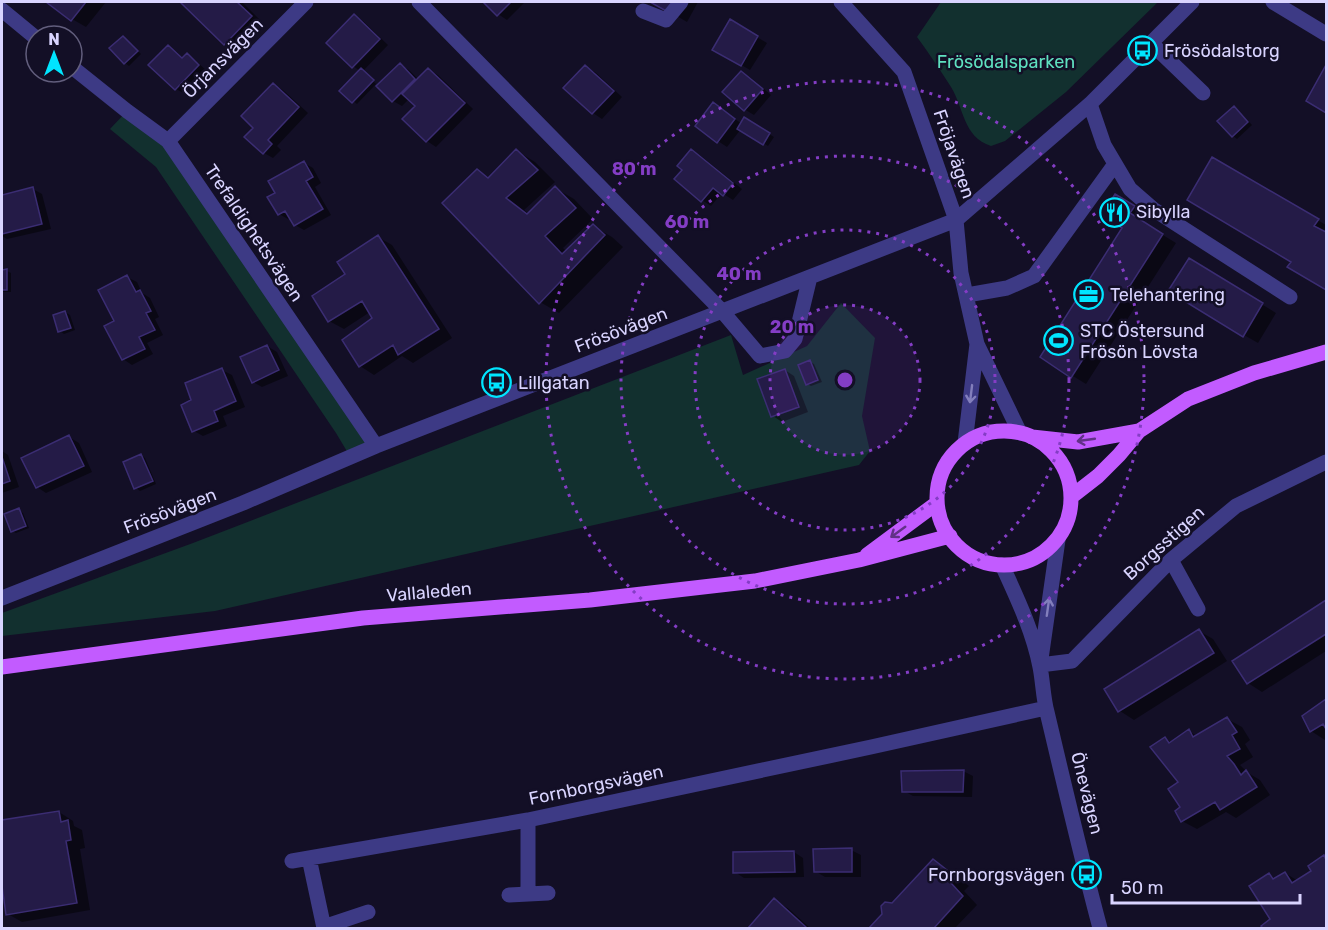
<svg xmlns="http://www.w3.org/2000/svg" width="1328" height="930" viewBox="0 0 1328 930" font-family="Rubik,sans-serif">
<rect width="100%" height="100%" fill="#130f26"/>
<!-- green -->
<path fill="#12302f" d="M941,2H1158L1066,92L1005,141L991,146C963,137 964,108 951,87C940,70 929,53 917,37Z
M127,111L168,141L376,446L351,458L336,433L156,167L110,129Z
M841,303L875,338L862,416L870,451L859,465L215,611L2,636V613L193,543L731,335L743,375L807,346Z"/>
<!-- shadow -->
<path fill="#0007" d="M48,2H106L86,27L72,19Z
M182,2H242L265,25L239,52L225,44Z
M485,2H525L507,20L498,14Z
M653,2H698L687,22Z
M354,16L363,21L388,45L363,71L376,84L357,104L341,91L360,71L353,66Z
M730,21L767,43L750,70L714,49Z
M123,37L127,40L141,54L129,66L125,63Z
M168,47L177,52L184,59L187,55L196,61L207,71L185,94L176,89Z
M400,65L409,70L419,80L429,70L438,75L473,109L436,147L427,141L417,106L409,99L402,106L393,101L378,86Z
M585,67L595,72L622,97L602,119L593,113Z
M1326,68V111L1308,100Z
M742,72L751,78L771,95L754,115L744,109Z
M274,85L283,90L308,113L277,146L281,150L273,158L264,153L255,128Z
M714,104L742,124L745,119L774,137L768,146L741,129L727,147L718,141Z
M1234,108L1238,110L1252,125L1237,139L1233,136Z
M692,150L701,156L742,189L733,200L722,193L711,206L702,200L684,170Z
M517,151L535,162L555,182L524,210L529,214L555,188L574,199L593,219L563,248L567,252L593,226L612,237L623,247L559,313L540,302L477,170L490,178Z
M1212,159L1326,225V288L1289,267L1293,261Z
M304,163L313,168L321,183L315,187L331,215L304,230L295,225L291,218L288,219L279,214L277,193Z
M33,189L42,194L51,229L7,239L2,236V196Z
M1130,204L1148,215L1143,223L1176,243L1086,384L1042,357L1124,228Z
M378,237L392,245L452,338L413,363L402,356L374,375L360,366L374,319L370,312L344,329L329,321L347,275Z
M1189,260L1276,313L1258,343L1244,335Z
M2,271H7L11,273V292H2Z
M127,277L137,282L142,293L150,298L159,317L155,319L163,335L147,343L153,354L132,365L123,359L116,322Z
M65,312L70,315L75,330L64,334L60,331Z
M267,346L277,352L288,376L262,387L253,382Z
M810,362L814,364L822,382L811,386L807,384Z
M222,370L232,375L245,407L223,416L227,426L203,436L194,431L193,401Z
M785,370L794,376L808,412L782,422L773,416Z
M69,437L79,443L92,472L46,493L37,487Z
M2,451L8,455L19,487L2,493Z
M141,455L145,458L156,484L140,491L136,488Z
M19,510L23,513L29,528L16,533L12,531Z
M1326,602V651L1262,692L1248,683L1234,661Z
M1199,631L1213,639L1227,661L1134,720L1120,711L1106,689Z
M1326,701V739L1325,740L1311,731L1304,716Z
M1227,719L1242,727L1250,740L1245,744L1253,757L1240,765L1248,773L1260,780L1270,795L1236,818L1226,812L1197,829L1182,821L1180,782L1165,738L1172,743L1189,731L1198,737Z
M963,771L973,776L972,797L913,796L904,791Z
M59,812L73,821L74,826L82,830L85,848L80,849L90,910L22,922L8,914L2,877V822Z
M851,850L861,855V877H825L815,871Z
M794,852L803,858L804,877L744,878L735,872Z
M1324,857L1326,859V928H1265L1263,926L1272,920L1269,875L1276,879L1285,873L1298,881L1313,871Z
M933,861L947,869L969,886L964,891L977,905L955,928H871Z
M775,900L789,909L810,928H750Z"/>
<!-- building -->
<path fill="#241b47" stroke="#3b2d73" stroke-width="1.5" d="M46,2H86L71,21Z
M180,2H237L252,16L224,45Z
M483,2H511L497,16Z
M650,2H674L668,12Z
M354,14L380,39L352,68L326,43Z
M730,19L758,36L741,66L712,50Z
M123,36L138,51L124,64L109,48Z
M168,45L182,58L187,53L199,65L175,90L148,65Z
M400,63L415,79L392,102L376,86Z
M585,65L614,91L592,114L563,88Z
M1326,65V113L1306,101Z
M361,68L374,80L352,103L339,91Z
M428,68L465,103L426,142L402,119L415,106L402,94Z
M741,71L763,89L744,111L722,92Z
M273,83L299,107L268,140L272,144L263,154L244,137L253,128L241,116Z
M713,102L735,119L717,143L695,126Z
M1234,106L1248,122L1232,137L1217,121Z
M744,117L770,133L763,145L737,129Z
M516,149L538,170L506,198L527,214L555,186L576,208L545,236L562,254L593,224L605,235L539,304L442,203L477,169L488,178Z
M691,149L733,183L723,196L713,188L701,202L674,179L682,170L677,166Z
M1212,157L1319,219L1314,226L1326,232V290L1287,267L1291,262L1187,200Z
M304,161L313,177L306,181L323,209L294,226L285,211L278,215L267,197L275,193L268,181Z
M33,187L42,224L2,234V195Z
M1115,194L1135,206L1130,213L1163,234L1071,378L1040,357L1122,228L1102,215Z
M378,235L439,329L398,355L393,345L359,367L342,340L372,318L362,301L328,322L312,296L345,274L337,262Z
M1189,258L1263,303L1243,337L1168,291Z
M7,269V290H2V270Z
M127,275L136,292L140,290L151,311L146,313L155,330L139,337L145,349L122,360L104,326L114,321L98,290Z
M65,311L71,328L58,332L53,315Z
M267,345L279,370L252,383L240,357Z
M810,360L818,380L806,385L798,365Z
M222,368L236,401L214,411L218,421L192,432L181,405L191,400L185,383Z
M785,369L799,407L771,417L757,379Z
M69,435L84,466L36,488L21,458Z
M141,454L153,481L134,489L123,462Z
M2,457L10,481L2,484Z
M19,508L26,526L11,532L4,514Z
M1326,600V634L1247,684L1232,661Z
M1199,629L1214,653L1118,712L1104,689Z
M1326,699V729L1323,724L1310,732L1302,716Z
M1227,717L1237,732L1232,735L1240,749L1227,756L1234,764L1241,775L1246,770L1257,787L1220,810L1215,802L1181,822L1175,811L1180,807L1168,789L1178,782L1150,747L1165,737L1169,743L1189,729L1193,737Z
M964,770L963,792H902L901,771Z
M59,811L61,822L68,820L71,840L66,841L77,903L6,915L2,886V820Z
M852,848V872H814L813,849Z
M794,851L795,872L733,873V852Z
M1324,855L1326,860V928H1263L1261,926L1270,919L1249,886L1269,873L1273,879L1285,872L1292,883L1311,871L1308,866Z
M933,859L956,877L951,883L963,896L934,928H869L882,914L881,906L885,902L892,903Z
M774,898L807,928H748Z"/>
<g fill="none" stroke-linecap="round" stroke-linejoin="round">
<!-- minor -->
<path stroke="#3d3a85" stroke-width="15" d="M419,2L722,311L760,356L785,351L795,339L810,277
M841,2L904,72L956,220L961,273L977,344L1020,433
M1273,2L1326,34
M2,10L36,38
M643,11L666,20L681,2
M1151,43L1203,93
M72,67L127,111L168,141L376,446
M1090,104L1104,145L1130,189L1153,209L1290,297
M168,141L306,2
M967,295L1007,288L1034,276L1115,164
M965,443L977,344
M1171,560L1198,609
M1002,565C1017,598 1033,631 1040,667C1043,682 1043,697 1047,712C1064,784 1081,857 1100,928
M2,598L243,503L376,446L956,220L1090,104L1192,2
M1041,659L1058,540
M1040,665L1072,661L1171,560L1236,506L1326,462
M528,820V894
M309,858L324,928
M292,861L528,820L871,747L1046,708
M509,895L548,893
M328,928L332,924L368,912"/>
<!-- major -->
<path stroke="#c25bff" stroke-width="15" d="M937 498a67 67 0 1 1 134 0a67 67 0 1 1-134 0Z
M1032,437L1078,442L1139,431
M1071,497L1098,476L1119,455L1139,431L1188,399L1254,373L1326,352
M867,555L937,503
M2,667L363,618L590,600L755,581L859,560L950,536"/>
</g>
<!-- one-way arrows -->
<defs><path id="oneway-shaft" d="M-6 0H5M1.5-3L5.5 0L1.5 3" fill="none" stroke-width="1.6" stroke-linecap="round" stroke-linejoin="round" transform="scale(1.5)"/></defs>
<g stroke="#837fbc">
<use href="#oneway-shaft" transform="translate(971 394) rotate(97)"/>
<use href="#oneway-shaft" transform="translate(1048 607) rotate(-82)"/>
</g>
<g stroke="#623188">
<use href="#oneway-shaft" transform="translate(1086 440) rotate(172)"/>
<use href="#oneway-shaft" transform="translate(898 532) rotate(144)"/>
</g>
<!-- distance rings -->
<circle cx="845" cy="380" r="75" fill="#843dc5" fill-opacity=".12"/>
<g fill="none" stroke="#843dc5" stroke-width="3" stroke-dasharray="3 6">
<circle cx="845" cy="380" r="75"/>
<circle cx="845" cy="380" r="150"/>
<circle cx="845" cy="380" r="224"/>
<circle cx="845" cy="380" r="299"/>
</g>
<!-- icons -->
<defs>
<symbol id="bus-ring" viewBox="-11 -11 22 22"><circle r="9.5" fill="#130f26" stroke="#00e5ff" stroke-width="1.5"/><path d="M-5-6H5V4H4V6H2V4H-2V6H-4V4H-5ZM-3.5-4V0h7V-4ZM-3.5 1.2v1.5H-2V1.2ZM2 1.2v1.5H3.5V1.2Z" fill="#00e5ff"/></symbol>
<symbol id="restaurant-ring" viewBox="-11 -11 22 22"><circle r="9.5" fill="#130f26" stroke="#00e5ff" stroke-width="1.5"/><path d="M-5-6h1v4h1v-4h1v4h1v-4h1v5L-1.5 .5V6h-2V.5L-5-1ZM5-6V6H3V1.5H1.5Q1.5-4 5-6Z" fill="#00e5ff"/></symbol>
<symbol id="office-ring" viewBox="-11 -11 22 22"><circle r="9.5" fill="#130f26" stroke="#00e5ff" stroke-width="1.5"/><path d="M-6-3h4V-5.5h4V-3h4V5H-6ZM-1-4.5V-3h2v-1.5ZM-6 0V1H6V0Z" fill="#00e5ff"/></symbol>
<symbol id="stadium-ring" viewBox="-11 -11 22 22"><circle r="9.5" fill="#130f26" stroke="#00e5ff" stroke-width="1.5"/><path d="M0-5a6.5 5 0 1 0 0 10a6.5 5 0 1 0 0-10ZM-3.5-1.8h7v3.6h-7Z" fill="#00e5ff"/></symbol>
</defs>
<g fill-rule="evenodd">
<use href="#bus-ring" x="1126" y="34" width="33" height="33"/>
<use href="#restaurant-ring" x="1098" y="196" width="33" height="33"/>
<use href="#office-ring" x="1072" y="278" width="33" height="33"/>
<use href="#stadium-ring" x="1042" y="324" width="33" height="33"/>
<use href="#bus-ring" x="480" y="366" width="33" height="33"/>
<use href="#bus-ring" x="1070" y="858" width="33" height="33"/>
</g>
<g text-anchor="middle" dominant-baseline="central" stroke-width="5" stroke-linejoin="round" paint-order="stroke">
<!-- poi labels -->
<g font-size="18" fill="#d9d4ff" stroke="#130f26" text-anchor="start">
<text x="1164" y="51">Frösödalstorg</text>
<text x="1136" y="212">Sibylla</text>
<text x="1110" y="295">Telehantering</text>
<text x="1080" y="331">STC Östersund<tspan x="1080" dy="21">Frösön Lövsta</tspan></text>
<text x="518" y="383">Lillgatan</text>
<text x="1065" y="875" text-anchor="end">Fornborgsvägen</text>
</g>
<!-- street labels -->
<g font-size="18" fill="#d9d4ff" stroke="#130f26">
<text transform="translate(223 58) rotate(-45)">Örjansvägen</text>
<text transform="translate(954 154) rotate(71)">Fröjavägen</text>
<text transform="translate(254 233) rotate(56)">Trefaldighetsvägen</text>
<text transform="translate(621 330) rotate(-21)">Frösövägen</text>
<text transform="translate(170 511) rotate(-21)">Frösövägen</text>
<text transform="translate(1164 543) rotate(-42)">Borgsstigen</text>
<text transform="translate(429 592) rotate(-5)">Vallaleden</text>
<text transform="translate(596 785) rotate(-12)">Fornborgsvägen</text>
<text transform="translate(1087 793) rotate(76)">Önevägen</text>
</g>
<!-- park labels -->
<g font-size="18" fill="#5fe0c0" stroke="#130f26">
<text x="1006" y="62">Frösödalsparken</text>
</g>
</g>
<circle cx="845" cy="380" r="9" fill="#843dc5" stroke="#130f26" stroke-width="3"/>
<g font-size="18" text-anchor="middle" font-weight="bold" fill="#843dc5" stroke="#130f26" stroke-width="5" stroke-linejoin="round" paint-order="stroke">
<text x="634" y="175">80 m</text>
<text x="687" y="228">60 m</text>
<text x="739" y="280">40 m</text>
<text x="792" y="333">20 m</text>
</g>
<!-- border -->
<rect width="1328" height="930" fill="none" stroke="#d9d4ff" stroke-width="6"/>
<!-- north arrow -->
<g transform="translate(54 54)"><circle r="28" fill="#130f26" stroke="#625e7d" stroke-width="1.5"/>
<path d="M0-4.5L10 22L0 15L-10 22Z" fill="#00e5ff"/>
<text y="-9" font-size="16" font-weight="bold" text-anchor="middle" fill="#d9d4ff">N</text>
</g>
<!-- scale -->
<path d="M1112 894v9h188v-9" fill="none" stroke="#d9d4ff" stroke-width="3"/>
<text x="1121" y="894" font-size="18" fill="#d9d4ff" stroke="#130f26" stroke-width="4.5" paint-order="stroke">50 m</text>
</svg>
